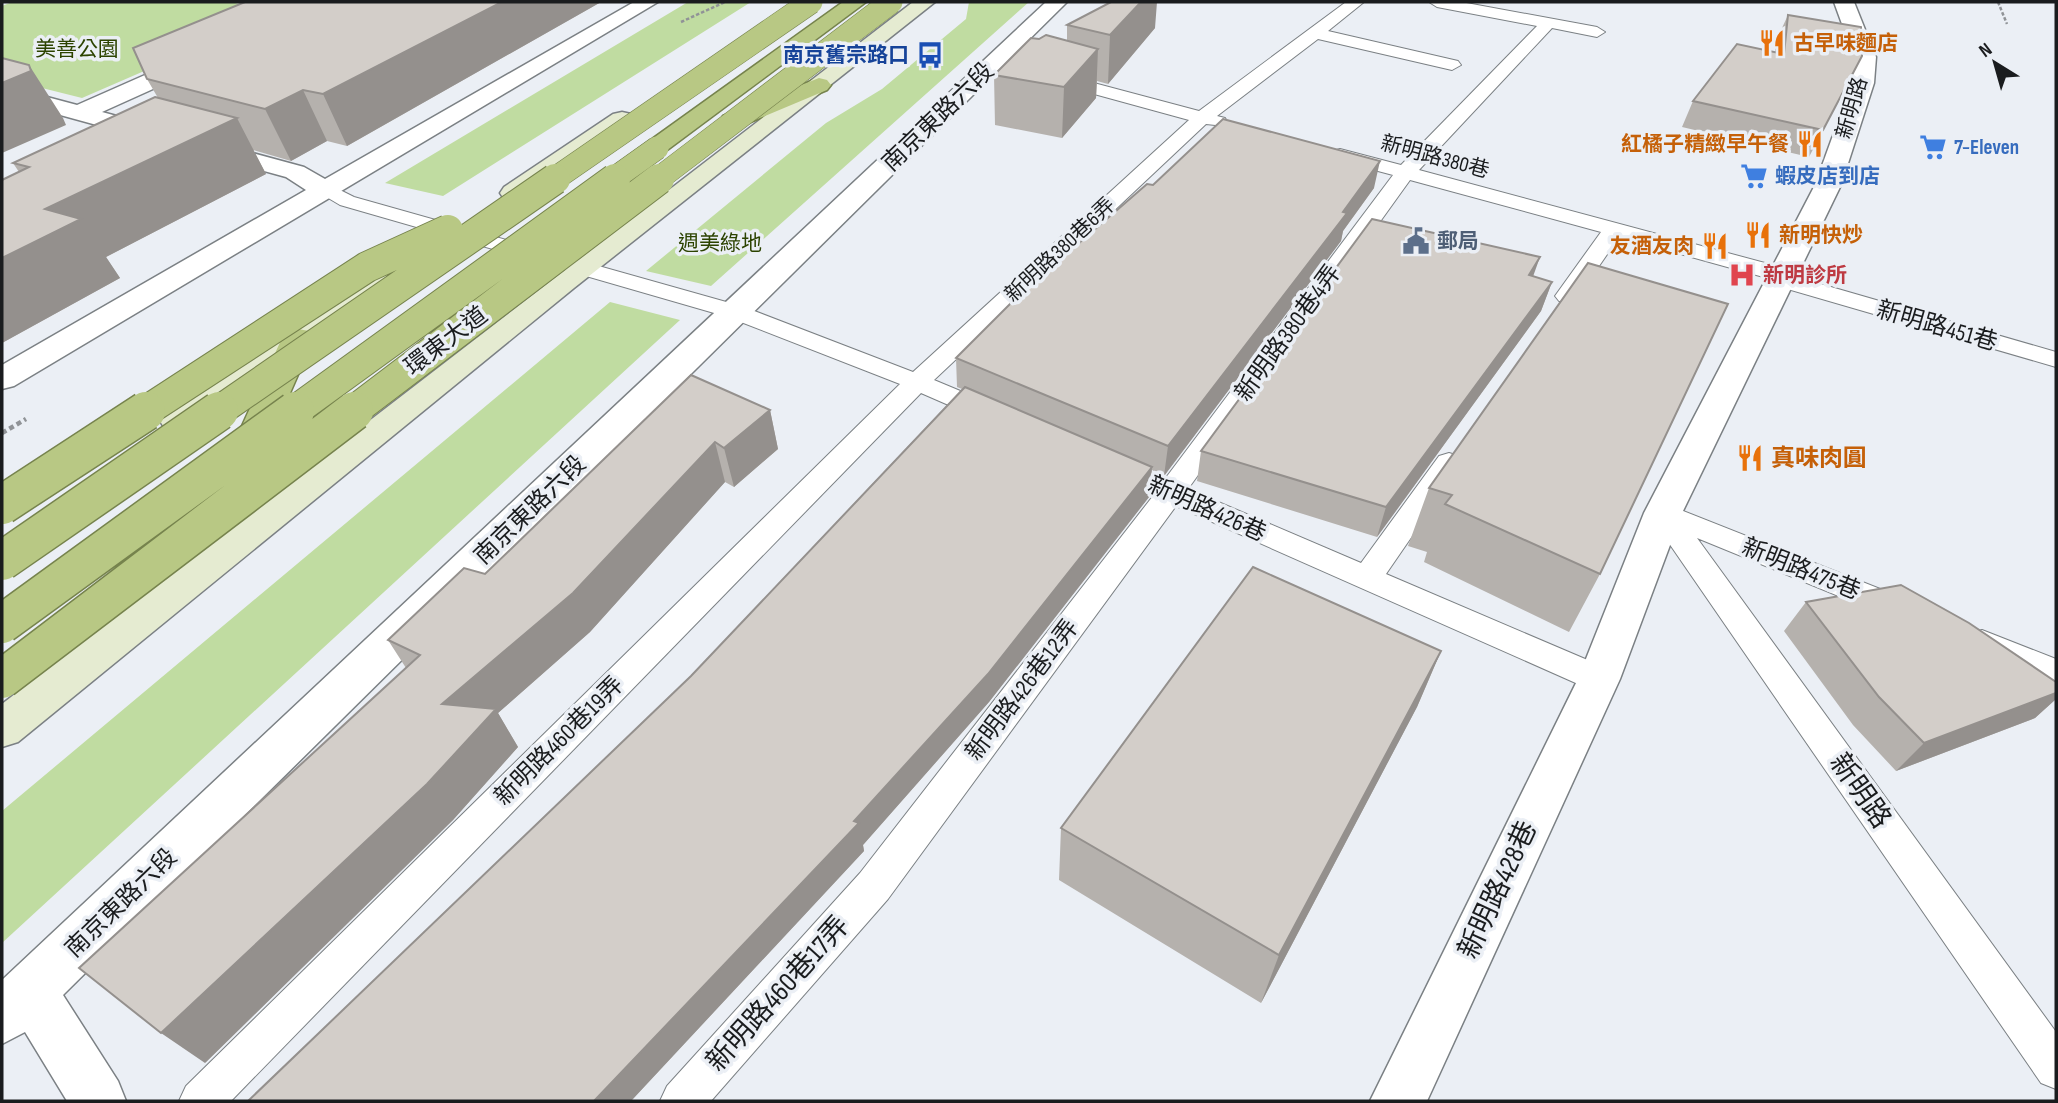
<svg xmlns="http://www.w3.org/2000/svg" width="2058" height="1103" viewBox="0 0 2058 1103" font-family="'Sofia Sans Condensed','Noto Sans TC',sans-serif">
<rect width="100%" height="100%" fill="#ebeff5"/>
<!-- green -->
<path fill="#c0dca1" d="M12,2H230L280,12L82,98L2,78V6Z
M688,2H751L443,196L385,183Z
M969,2H1029L711,286L646,271L826,123L882,89L966,19Z
M610,302L680,320L2,943V811Z"/>
<g fill="none" stroke-linecap="round" stroke-linejoin="round">
<defs>
<path id="service" d="M1346,2H1364L1328,31L1458,61L1461,65L1452,70L1318,39L1217,116L1225,118L1227,122L1225,126L1206,124L934,380L1001,408L1005,414L1001,420H983L921,393L231,1101H179L186,1086L900,384L728,317L340,205L313,189L316,185H330L354,197L744,307L913,372L1189,120L1054,83L1051,79L1054,75L1060,74L1199,111Z
M1429,2H1461L1597,27L1605,32L1597,37L1552,28L1419,170L1791,270L1793,276L2056,352V367L1770,284L1767,278L1619,237L1575,301H1559L1555,296L1601,232L1410,180L1188,489L1361,563L1439,456L1449,453L1459,456L1463,462L1386,574L1611,670L1616,679L1611,688L1599,692L1587,688L1176,506L888,899L711,1101H660L667,1086L860,873L1153,496L1143,492L1139,485L1143,478L1153,475L1165,479L1393,175L1333,159L1330,155L1333,151L1340,149L1401,165L1537,26L1437,7Z
M1663,503L1908,600L1913,608L1908,616L1897,620L1697,538L2056,1032V1089L2041,1083L1653,520L1649,513L1653,506Z
M1982,630L2056,659V686L1971,651L1966,642L1971,633Z"/>
<path id="minor" d="M634,2H658L14,386L2,389V365L306,190L286,177L2,99V85L77,105L188,56H204L207,61L204,66L102,112L304,167L325,179Z
M1046,2H1067L63,995L118,1081L126,1101H67L25,1032L2,1044V980Z
M1834,2H1854L1876,57L1874,83L1841,185L1682,513L1620,679L1427,1101H1370L1578,679L1644,513L1815,185L1852,83L1854,57Z"/>
<path id="secondary" d="M913,2H935L574,288L18,742L2,747V704Z
M622,112L631,114L634,119L631,124L522,199H504L500,193L504,187L613,114Z
M404,256L414,259L418,265L414,271L189,429L177,432L165,429L160,421L165,413L394,259Z"/>
<path id="trunk" d="M843,2H866L631,177H613L609,172L613,167Z
M819,78L827,80L831,85L827,90L741,126H723L720,121L723,116Z
M298,329L309,331L314,338L270,439L265,447L253,450L241,447L236,439L282,338L287,331Z"/>
</defs>
<!-- service casing -->
<use href="#service" stroke="#7b8084" stroke-width="2"/>
<!-- minor casing -->
<use href="#minor" stroke="#7b8084" stroke-width="3"/>
<!-- secondary casing -->
<use href="#secondary" stroke="#7b8084" stroke-width="3"/>
<!-- trunk casing -->
<use href="#trunk" stroke="#76834d" stroke-width="3"/>
<!-- path-far1 -->
<path stroke="#909397" stroke-width="2.5" stroke-dasharray="3.5 2" stroke-linecap="butt" d="M1998,2L2007,24
M681,22L725,2"/>
<!-- path -->
<path stroke="#909397" stroke-width="4.5" stroke-dasharray="5 3.5" stroke-linecap="butt" d="M2,433L26,419"/>
<!-- service -->
<use href="#service" fill="#fff" fill-rule="evenodd"/>
<!-- minor -->
<use href="#minor" fill="#fff" fill-rule="evenodd"/>
<!-- secondary -->
<use href="#secondary" fill="#e5ebd1" fill-rule="evenodd"/>
<!-- trunk -->
<use href="#trunk" fill="#b8c884" fill-rule="evenodd"/>
<defs>
<path id="trunk-bridge-far2" d="M553,180L811,2
M612,180L657,148
M657,180L891,2"/>
<path id="trunk-bridge-far1" d="M143,413L367,267L448,230
M216,413L555,179
M292,413L615,179
M351,413L659,179"/>
<path id="trunk-bridge" d="M2,505L146,411
M2,561L219,411
M2,624L295,411
M2,679L354,411"/>
</defs>
<!-- trunk-bridge-far2 casing -->
<use href="#trunk-bridge-far2" stroke="#76834d" stroke-width="24" stroke-linecap="butt"/>
<!-- trunk-bridge-far1 casing -->
<use href="#trunk-bridge-far1" stroke="#76834d" stroke-width="32" stroke-linecap="butt"/>
<!-- trunk-bridge casing -->
<use href="#trunk-bridge" stroke="#76834d" stroke-width="41" stroke-linecap="butt"/>
<!-- trunk-bridge-far2 -->
<use href="#trunk-bridge-far2" stroke="#b8c884" stroke-width="23"/>
<!-- trunk-bridge-far1 -->
<use href="#trunk-bridge-far1" stroke="#b8c884" stroke-width="30"/>
<!-- trunk-bridge -->
<use href="#trunk-bridge" stroke="#b8c884" stroke-width="38"/>
</g>
<!-- wall -->
<path fill="#b5b1ad" d="M601,2L347,146L327,141L291,161L253,150L266,174L106,257L120,278L2,343V180L19,172L13,163L158,98L147,79Z
M1788,15L1862,56L1809,157L1682,127L1693,101L1775,52L1777,39Z
M1067,25L1155,28L1108,84L1097,81L1096,98L1062,138L995,125L994,75L1039,39L1067,41Z
M1153,185L1374,188L1343,231L1341,241L1164,476L1152,470L1149,497L989,702L863,845L864,851L631,1101H248L691,676L962,389L957,387L956,358Z
M1588,263L1600,574L1569,632L1424,562L1427,552L1408,546L1429,488Z
M1533,277L1552,282L1541,311L1377,537L1197,481L1201,451Z
M770,410L778,449L734,487L725,482L590,632L498,713L518,747L453,820L205,1063L406,668L388,640L485,574Z
M1806,602L2056,682V699L2035,718L1896,771L1853,725L1784,631Z
M1441,651L1417,707L1261,1003L1059,880L1061,828Z"/>
<!-- shaded-wall -->
<path fill="#94908d" d="M502,2H601L347,146L323,94Z
M1141,2H1157L1155,28L1108,84L1110,35Z
M1098,49L1096,98L1062,138L1064,87Z
M29,65L63,118L66,125L2,153V83Z
M303,90L327,141L291,161L265,109Z
M237,118L266,174L106,257L120,278L2,343V258L45,209Z
M1380,161L1374,188L1343,231L1341,241L1164,476L1168,446Z
M1540,257L1530,285L1529,275Z
M1552,282L1541,311L1377,537L1386,507Z
M770,410L778,449L734,487L724,448Z
M715,442L725,482L590,632L498,713L518,747L453,820L205,1063L161,1033L442,704Z
M1152,467L1149,497L989,702L863,845L864,851L631,1101H594L854,821Z
M1441,651L1417,707L1261,1003L1279,955Z
M2056,693V699L2035,718L1896,771L1924,743Z"/>
<!-- building -->
<path fill="#d3cec9" stroke="#94908d" stroke-width="2" d="M245,2H502L323,94L303,90L265,109L147,79L133,48Z
M1111,2H1141L1110,35L1067,25Z
M1788,15L1861,27L1862,56L1823,130L1693,101L1737,44L1784,54Z
M1046,35L1098,49L1064,87L994,75L1031,38L1039,39Z
M2,58L29,65L31,71L2,83Z
M155,97L237,118L45,209L81,219L2,258V180L29,167L13,163Z
M1223,119L1380,161L1343,212L1347,213L1168,446L956,358L1017,297L1147,184L1153,185Z
M1372,219L1540,257L1529,275L1552,282L1386,507L1201,451Z
M1588,263L1728,304L1600,574L1445,504L1452,495L1429,488Z
M691,375L770,410L724,448L715,442L573,593L442,704L496,709L427,784L161,1033L79,968L420,655L388,640L464,568L485,574Z
M965,387L1152,467L988,674L854,821L859,823L594,1101H248L691,676Z
M1253,567L1441,651L1279,955L1061,828Z
M1901,585L1969,623L2056,682V693L1924,743L1879,697L1806,602Z"/>
<!-- icons -->
<defs>
<symbol id="restaurant-bare" viewBox="-9 -9 18 18"><path d="M-5-6h1v4h1v-4h1v4h1v-4h1v5L-1.5 .5V6h-2V.5L-5-1ZM5-6V6H3V1.5H1.5Q1.5-4 5-6Z" fill="#e8710a" stroke="#ebeff5" stroke-width="2.5" paint-order="stroke"/></symbol>
<symbol id="bus-bare" viewBox="-9 -9 18 18"><path d="M-5-6H5V4H4V6H2V4H-2V6H-4V4H-5ZM-3.5-4V0h7V-4ZM-3.5 1.2v1.5H-2V1.2ZM2 1.2v1.5H3.5V1.2Z" fill="#1a4fb4" stroke="#ebeff5" stroke-width="2.5" paint-order="stroke"/></symbol>
<symbol id="supermarket-bare" viewBox="-9 -9 18 18"><path d="M-6-5.5h2.5l.6 2H6L4.5 2H-2.5L-4.4-4H-6ZM-1.5 3.2a1.3 1.3 0 1 0 .1 0ZM3 3.2a1.3 1.3 0 1 0 .1 0Z" fill="#3f7fe0" stroke="#ebeff5" stroke-width="2.5" paint-order="stroke"/></symbol>
<symbol id="civic-bare" viewBox="-9 -9 18 18"><path d="M-.6-6.5H3V-4.5H.6V-3L4-1V1h2V6H-6V1h2V-1L-.6-3ZM-1.2 2.5V6h2.4V2.5Z" fill="#5c6f8a" stroke="#ebeff5" stroke-width="2.5" paint-order="stroke"/></symbol>
<symbol id="hospital-bare" viewBox="-9 -9 18 18"><path d="M-5-5h3v3.5h4V-5h3V5h-3V1.5h-4V5h-3Z" fill="#e0444e" stroke="#ebeff5" stroke-width="2.5" paint-order="stroke"/></symbol>
</defs>
<g fill-rule="evenodd">
<use href="#restaurant-bare" x="1753" y="24" width="38" height="38"/>
<use href="#bus-bare" x="911" y="36" width="38" height="38"/>
<use href="#restaurant-bare" x="1791" y="125" width="38" height="38"/>
<use href="#supermarket-bare" x="1914" y="128" width="38" height="38"/>
<use href="#supermarket-bare" x="1735" y="157" width="38" height="38"/>
<use href="#restaurant-bare" x="1739" y="216" width="38" height="38"/>
<use href="#civic-bare" x="1397" y="222" width="38" height="38"/>
<use href="#restaurant-bare" x="1696" y="227" width="38" height="38"/>
<use href="#hospital-bare" x="1723" y="256" width="38" height="38"/>
<use href="#restaurant-bare" x="1731" y="439" width="38" height="38"/>
</g>
<g text-anchor="middle" dominant-baseline="central" stroke-width="7" stroke-linejoin="round" paint-order="stroke">
<!-- far-food labels -->
<g font-size="21" font-weight="bold" fill="#c56008" stroke="#ebeff5" text-anchor="start">
<text x="1793" y="43">古早味麵店</text>
<text x="1789" y="144" text-anchor="end">紅橘子精緻早午餐</text>
<text x="1779" y="235">新明快炒</text>
<text x="1694" y="246" text-anchor="end">友酒友肉</text>
</g>
<!-- far-park labels -->
<g font-size="21" fill="#2c4300" stroke="#ebeff5">
<text x="77" y="49">美善公園</text>
<text x="720" y="243">週美綠地</text>
</g>
<!-- far-transit labels -->
<g font-size="21" font-weight="bold" fill="#164399" stroke="#ebeff5" text-anchor="end">
<text x="909" y="55">南京舊宗路口</text>
</g>
<!-- far-street labels -->
<g font-size="21" fill="#1a1c1e" stroke="#ebeff5">
<text transform="translate(1852 108) rotate(-74)">新明路</text>
<text transform="translate(1435 157) rotate(15)">新明路380巷</text>
<text transform="translate(1060 250) rotate(-43)">新明路380巷6弄</text>
</g>
<!-- far-shop labels -->
<g font-size="21" font-weight="bold" fill="#366cbe" stroke="#ebeff5" text-anchor="start">
<text x="1954" y="147">7-Eleven</text>
<text x="1775" y="176">蝦皮店到店</text>
</g>
<!-- far-service labels -->
<g font-size="21" font-weight="bold" fill="#4e5e75" stroke="#ebeff5" text-anchor="start">
<text x="1437" y="241">郵局</text>
</g>
<!-- far-health labels -->
<g font-size="21" font-weight="bold" fill="#be3a42" stroke="#ebeff5" text-anchor="start">
<text x="1763" y="275">新明診所</text>
</g>
<!-- street labels -->
<g font-size="24" fill="#1a1c1e" stroke="#ebeff5">
<text transform="translate(938 117) rotate(-44)">南京東路六段</text>
<text transform="translate(1937 326) rotate(16)">新明路451巷</text>
<text transform="translate(1288 333) rotate(-54)">新明路380巷4弄</text>
<text transform="translate(446 341) rotate(-37)">環東大道</text>
<text transform="translate(1207 509) rotate(24)">新明路426巷</text>
<text transform="translate(530 510) rotate(-44)">南京東路六段</text>
<text transform="translate(1801 569) rotate(22)">新明路475巷</text>
<text transform="translate(1022 690) rotate(-53)">新明路426巷12弄</text>
<text transform="translate(559 741) rotate(-45)">新明路460巷19弄</text>
<text transform="translate(121 903) rotate(-44)">南京東路六段</text>
</g>
<!-- food labels -->
<g font-size="24" font-weight="bold" fill="#c56008" stroke="#ebeff5" text-anchor="start">
<text x="1771" y="458">真味肉圓</text>
</g>
<!-- near-street labels -->
<g font-size="28" fill="#1a1c1e" stroke="#ebeff5">
<text transform="translate(1860 791) rotate(55)">新明路</text>
<text transform="translate(1498 890) rotate(-65)">新明路428巷</text>
<text transform="translate(778 994) rotate(-48)">新明路460巷17弄</text>
</g>
</g>
<!-- border -->
<rect width="2058" height="1103" fill="none" stroke="#1a1c1e" stroke-width="7"/>
<!-- north arrow -->
<g transform="translate(1995 63) rotate(323)" stroke="#ebeff5" stroke-width="5" paint-order="stroke">
<path d="M0-5L12 26L0 18L-12 26Z" fill="#1a1c1e"/>
<text y="-10" font-size="19" font-weight="bold" text-anchor="middle" fill="#1a1c1e">N</text>
</g>
</svg>
